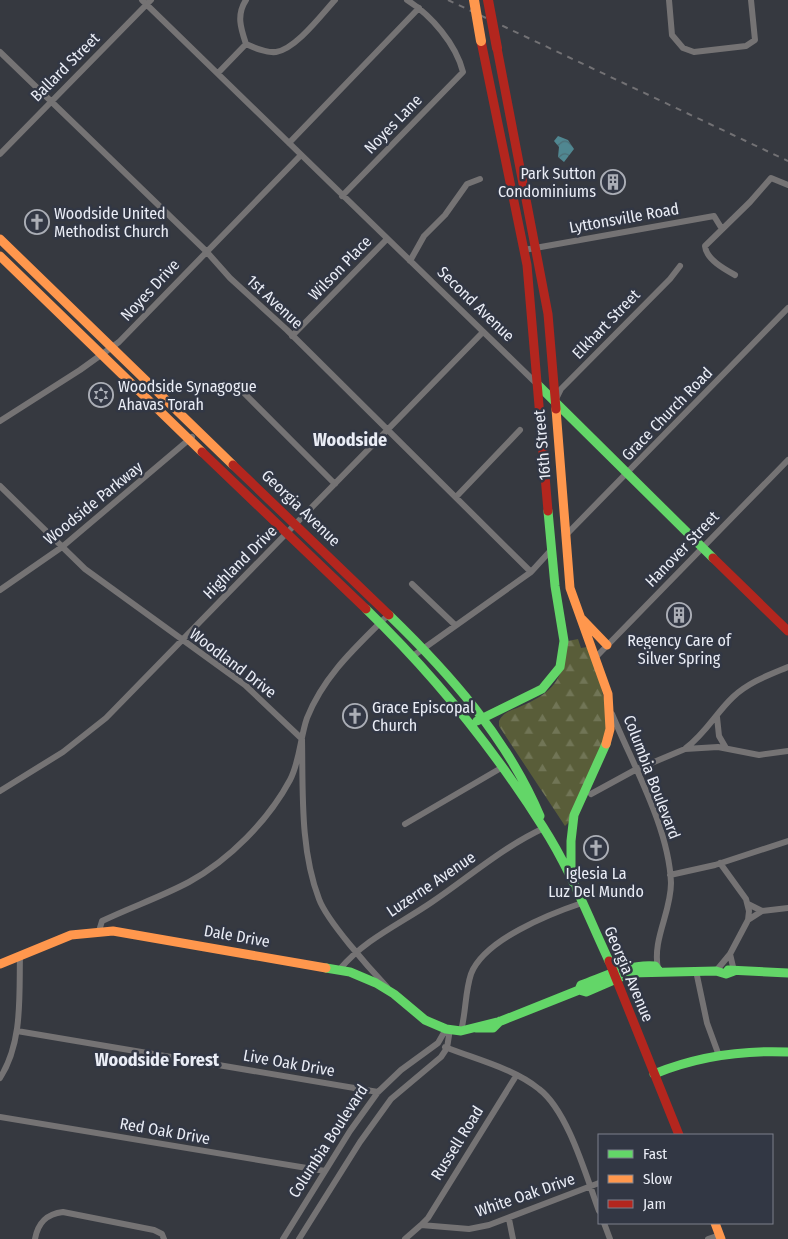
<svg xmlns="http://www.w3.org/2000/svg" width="788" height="1239" viewBox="0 0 788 1239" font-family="'Fira Sans Condensed',sans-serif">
<defs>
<pattern id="forest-firs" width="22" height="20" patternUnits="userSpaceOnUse" patternTransform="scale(1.25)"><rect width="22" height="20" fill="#595d39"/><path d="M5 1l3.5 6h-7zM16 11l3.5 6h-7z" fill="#717556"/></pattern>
<pattern id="water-waves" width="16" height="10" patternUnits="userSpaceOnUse" patternTransform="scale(1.25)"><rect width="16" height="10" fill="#508791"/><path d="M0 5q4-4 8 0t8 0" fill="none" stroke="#4c6d75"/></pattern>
</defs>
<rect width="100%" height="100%" fill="#363940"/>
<!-- forest -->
<path fill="url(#forest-firs)" d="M578,639L581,648L587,647L596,667L606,707L609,729L569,822L565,826L499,726V721C503,713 509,711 517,708C555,692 562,681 568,641Z"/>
<!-- water -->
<path fill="url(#water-waves)" d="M558,136L568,140L574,149L564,162L558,157L559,147L554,141Z"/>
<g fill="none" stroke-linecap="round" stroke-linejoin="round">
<!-- street -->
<path stroke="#757374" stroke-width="6" d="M142,0L537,384
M669,0L672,35L683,48L694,52L746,46L755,40L751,0
M246,44C241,29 236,15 246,0
M0,52L206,251L230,278L287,330L531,572
M218,73L246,44C255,48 266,53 276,52C296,49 322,14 335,0
M289,143L419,8
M0,154L151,0
M342,196L463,72C456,44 431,15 407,0
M524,250L714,216L722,229
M410,261L424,236L445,215L467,184L480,179
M735,275C724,269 706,259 705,246L750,202L771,178L788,185
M292,336L386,240
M237,386L335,484
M556,399L561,389L670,279L680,266
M0,421L80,370L119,342L301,155
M0,486L85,569L245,685L302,739C303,791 300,850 319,899C327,921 370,969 387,987
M456,497L520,430
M565,536L788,308
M412,584L455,625
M0,590L62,547L192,437
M413,656L531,572L552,549
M596,657L788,460
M612,714C633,765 669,828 671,883C671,913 652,939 658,969
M717,717L719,736L726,748
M686,748C706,733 716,713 733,697C749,682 769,675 788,667
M0,791L63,752L106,718L482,333
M591,794L635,770L685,749L718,747L759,755L788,751
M405,824L501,768
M720,863L746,899L749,911L748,920L730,954L734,971
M670,875L715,865L788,841
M762,911L788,908
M748,920L762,911L748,904
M99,931L102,921C131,907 161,897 189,882C229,860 268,821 290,780C300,761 300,738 307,718C324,675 357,646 389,614
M340,969C365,939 400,924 432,902C469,877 503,847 544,828
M696,971L707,1023L718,1053
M716,971L730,954
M17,1031L378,1092
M461,1031C466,1012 465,992 471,974C484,940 549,914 582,903
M445,1047C475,1059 513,1068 539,1089C568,1111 586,1176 599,1211
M0,1078C23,1042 19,996 20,955
M0,1117L325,1171
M509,1219L513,1239
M604,1223L610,1239
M421,1225L428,1218L516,1076
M35,1239C38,1223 46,1214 63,1212L154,1230L162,1234L164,1239
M283,1239L350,1131L378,1092L401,1070L438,1043L446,1029
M299,1239L360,1142L391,1099L441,1057L447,1048L450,1029
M405,1239L421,1225L469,1229L489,1225L599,1183
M708,1239L720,1235"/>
<!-- fast -->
<path stroke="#63d668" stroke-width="9" d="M538,385L713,558
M366,609C434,675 493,748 543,827C570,869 588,916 609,961
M389,615C449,673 507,738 540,816
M477,721L542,689L560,667L564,641L555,586L548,511
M571,877V841L574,815L606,744
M326,968L350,972L376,983L394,994L425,1020L446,1029L461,1031L501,1021L579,990L581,985C606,976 628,964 655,966L658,970
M728,970L788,973
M579,990L586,992L630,973L716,971L726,974L734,971
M476,1028H493L500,1021
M654,1074C698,1056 741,1050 788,1052"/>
<!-- slow -->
<path stroke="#ff974d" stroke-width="9" d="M0,239L233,465
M0,256L202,452
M556,409L570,588L608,694L610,729L606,744
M582,619L607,645
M0,964L71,935L113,931L326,968
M715,1223L721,1239"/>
<!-- jam -->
<path stroke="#b3261e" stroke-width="9" d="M481,41L527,265L548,511
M497,48L548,314L556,409
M202,452L366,609
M233,465L389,615
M713,558L788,631
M609,961L679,1135"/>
<!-- rail -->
<path stroke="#727174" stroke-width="2" stroke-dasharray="6 6" stroke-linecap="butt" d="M448,0L788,161"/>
<!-- slow-bridge -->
<path stroke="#ff974d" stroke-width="10" d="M474,0L481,41"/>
<!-- jam-bridge -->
<path stroke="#b3261e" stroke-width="10" d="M488,0L497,48"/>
</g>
<!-- icons -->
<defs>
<symbol id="building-ring" viewBox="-11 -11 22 22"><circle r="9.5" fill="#323744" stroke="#abaeb6" stroke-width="1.5"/><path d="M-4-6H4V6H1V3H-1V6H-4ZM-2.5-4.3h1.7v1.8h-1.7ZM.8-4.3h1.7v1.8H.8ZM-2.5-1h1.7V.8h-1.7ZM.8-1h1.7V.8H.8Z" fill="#abaeb6"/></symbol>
<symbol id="church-ring" viewBox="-11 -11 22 22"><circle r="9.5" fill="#323744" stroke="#abaeb6" stroke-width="1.5"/><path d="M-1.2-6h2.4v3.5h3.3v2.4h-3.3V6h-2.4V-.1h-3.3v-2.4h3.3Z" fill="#abaeb6"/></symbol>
<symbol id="synagogue-ring" viewBox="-11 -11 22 22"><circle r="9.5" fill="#323744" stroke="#abaeb6" stroke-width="1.5"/><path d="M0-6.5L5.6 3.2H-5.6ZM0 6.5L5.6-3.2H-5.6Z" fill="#abaeb6"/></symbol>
</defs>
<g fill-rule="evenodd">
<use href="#building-ring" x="599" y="168" width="28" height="28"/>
<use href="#church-ring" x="23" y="208" width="28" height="28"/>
<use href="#synagogue-ring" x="87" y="381" width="28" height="28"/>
<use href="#building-ring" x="665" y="601" width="28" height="28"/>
<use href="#church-ring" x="341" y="702" width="28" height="28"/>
<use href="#church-ring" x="582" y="834" width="28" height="28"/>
</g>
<g text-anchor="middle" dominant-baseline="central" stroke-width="5" stroke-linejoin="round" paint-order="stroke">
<!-- street labels -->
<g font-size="16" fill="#eaedf6" stroke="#323744">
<text transform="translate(65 67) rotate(-45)">Ballard Street</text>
<text transform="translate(393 124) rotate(-46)">Noyes Lane</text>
<text transform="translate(624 218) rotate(-10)">Lyttonsville Road</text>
<text transform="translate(340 268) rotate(-46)">Wilson Place</text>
<text transform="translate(150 290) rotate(-47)">Noyes Drive</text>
<text transform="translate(275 302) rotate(43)">1st Avenue</text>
<text transform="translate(476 304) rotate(44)">Second Avenue</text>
<text transform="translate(606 324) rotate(-46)">Elkhart Street</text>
<text transform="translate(667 414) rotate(-46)">Grace Church Road</text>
<text transform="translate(542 445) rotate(-95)">16th Street</text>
<text transform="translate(93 503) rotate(-39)">Woodside Parkway</text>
<text transform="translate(301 508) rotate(44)">Georgia Avenue</text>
<text transform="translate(682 549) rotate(-46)">Hanover Street</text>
<text transform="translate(240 562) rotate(-45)">Highland Drive</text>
<text transform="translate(233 663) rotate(37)">Woodland Drive</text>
<text transform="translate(652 777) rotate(69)">Columbia Boulevard</text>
<text transform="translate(431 884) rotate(-34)">Luzerne Avenue</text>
<text transform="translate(237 936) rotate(10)">Dale Drive</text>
<text transform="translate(629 974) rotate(67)">Georgia Avenue</text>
<text transform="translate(289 1063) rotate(10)">Live Oak Drive</text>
<text transform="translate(165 1131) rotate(10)">Red Oak Drive</text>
<text transform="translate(328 1141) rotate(-57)">Columbia Boulevard</text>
<text transform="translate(457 1143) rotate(-58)">Russell Road</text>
<text transform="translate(525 1195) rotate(-19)">White Oak Drive</text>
</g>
<!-- poi labels -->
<g font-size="16" fill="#eaedf6" stroke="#323744" text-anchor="start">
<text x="596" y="173" text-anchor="end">Park Sutton<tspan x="596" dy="18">Condominiums</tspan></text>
<text x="54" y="213">Woodside United<tspan x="54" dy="18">Methodist Church</tspan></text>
<text x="118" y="386">Woodside Synagogue<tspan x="118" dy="18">Ahavas Torah</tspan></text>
<text x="679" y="640" text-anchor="middle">Regency Care of<tspan x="679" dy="18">Silver Spring</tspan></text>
<text x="372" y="707">Grace Episcopal<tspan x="372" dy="18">Church</tspan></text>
<text x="596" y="873" text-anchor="middle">Iglesia La<tspan x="596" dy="18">Luz Del Mundo</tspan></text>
</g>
<!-- neighbourhood labels -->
<g font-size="18" font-weight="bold" fill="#eaedf6" stroke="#323744">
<text x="350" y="440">Woodside</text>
<text x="157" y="1060">Woodside Forest</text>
</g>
</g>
<!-- legend -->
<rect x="598" y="1134" width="175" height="90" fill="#323744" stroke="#7c808b"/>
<rect x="608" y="1150" width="25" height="8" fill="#63d668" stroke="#7c808b"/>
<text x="643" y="1159" font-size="15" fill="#eaedf6">Fast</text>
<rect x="608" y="1175" width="25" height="8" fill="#ff974d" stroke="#7c808b"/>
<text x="643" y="1184" font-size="15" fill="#eaedf6">Slow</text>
<rect x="608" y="1200" width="25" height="8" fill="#b3261e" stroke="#7c808b"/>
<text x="643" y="1209" font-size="15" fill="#eaedf6">Jam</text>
</svg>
